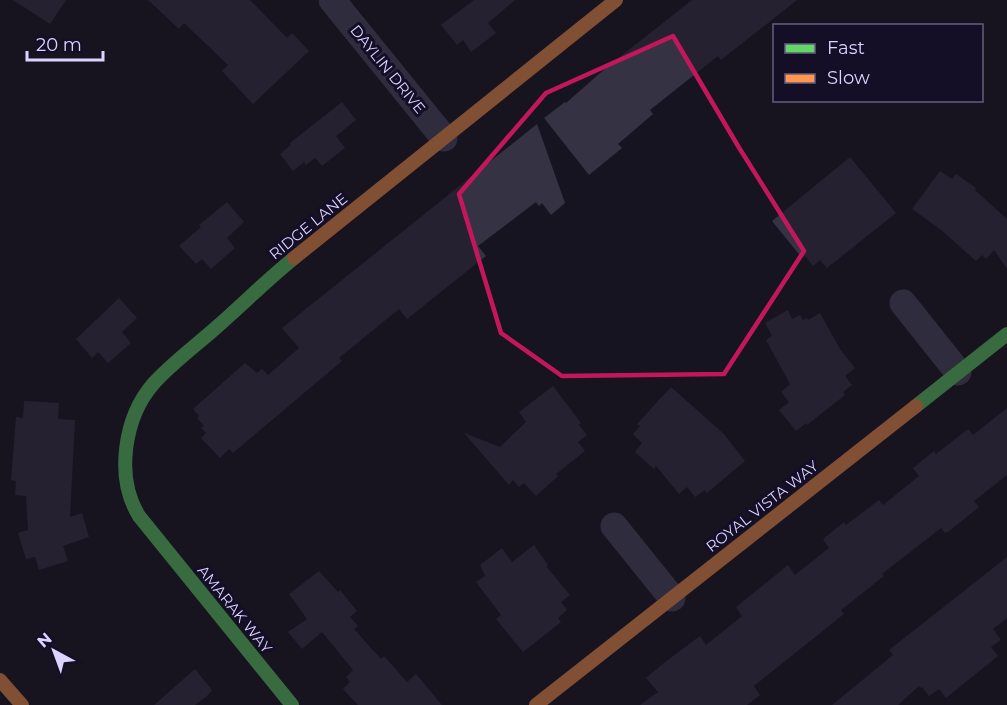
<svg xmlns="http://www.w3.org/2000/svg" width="1007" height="705" viewBox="0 0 1007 705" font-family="Montserrat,sans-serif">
<rect width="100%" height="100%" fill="#171421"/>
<!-- building -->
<path fill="#353243" d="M13,0H66L50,24Z
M148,0H250L287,38L292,33L309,51L253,104L222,71L228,65L184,23L179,29Z
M474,0H515L488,23L496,33L471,52L463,40L457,45L441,25Z
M692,0H797L721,60L718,56L650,110L653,114L618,144L622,148L589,175L544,118L565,102L566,103L607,67Z
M342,102L356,120L336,136L345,148L322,166L315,158L306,165L304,162L293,171L280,154L291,145L290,143Z
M537,124L565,203L551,215L542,203L539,206L536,202L478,246L486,256L407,319L399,309L339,358L342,361L233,453L229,449L220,458L201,438L206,433L201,428L204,426L197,418L199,416L193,409L245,363L257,373L262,369L268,375L299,348L282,328Z
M850,157L896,213L827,268L820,260L813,266L805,256L802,258L772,221Z
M940,171L952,179L956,174L976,188L975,190L1007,219V269L994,250L986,259L982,255L976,261L940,229L912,209Z
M227,202L244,222L227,238L235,248L211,269L202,259L196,264L179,246L201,227L199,225Z
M119,298L137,318L122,332L131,343L108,363L98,352L92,358L76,339Z
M788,310L792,319L800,315L803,320L807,318L808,320L820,313L840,349L855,368L845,376L852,385L843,392L845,395L807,425L806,423L796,431L779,410L789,402L781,392L790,384L766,340L772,336L765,323Z
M553,386L581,423L579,425L587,435L578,442L585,451L556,474L558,476L536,496L524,483L519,487L513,480L509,485L464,433L500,447L526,422L519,412Z
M671,387L724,434L745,461L707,493L705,490L695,497L687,487L679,494L656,466L654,469L635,452L642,443L633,434L640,426L637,424Z
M24,401L59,403L58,419L75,420L70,517L82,513L89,537L63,546L68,561L39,570L35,557L26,559L18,533L28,530L26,496L15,495L16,481L11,480L16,417L23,418Z
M1007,408V475L974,501L979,507L948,532L945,533L941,528L882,574L884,576L841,610L844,614L754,686L760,695L747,705H640L658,692L646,678L665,662L700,636L706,645L742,616L736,607L767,582L788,565L795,575L829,548L823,539L844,522L846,525L879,500L883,505L919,476L913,468L934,451L936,454L968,429L973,435Z
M534,545L548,565L546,566L570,595L561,602L567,610L558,618L561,622L523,652L496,619L501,615L476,582L485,576L480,565L502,548L512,562Z
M1007,557V618L993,629L1001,640L991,647L998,656L946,698L939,689L929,696L922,687L920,688L919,686L898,705H832L893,655L889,650Z
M319,571L338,592L340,590L357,611L350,617L358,626L354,629L381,659L384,656L407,682L416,674L442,705H358L343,689L350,682L346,677L353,670L322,632L302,649L288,632L307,619L289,594Z
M195,669L212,690L207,696L195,705H154Z"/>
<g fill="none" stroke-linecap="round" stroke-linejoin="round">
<!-- street -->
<path stroke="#4c4962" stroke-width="27" d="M332,0L444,138
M903,303L958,372
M614,526L672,598"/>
<!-- fast -->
<path stroke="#63d668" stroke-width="14" d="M916,406L1007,334
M292,705L139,516C115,477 124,417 154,383C173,362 198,344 219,325C244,303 268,279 294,258"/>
<!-- slow -->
<path stroke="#ff974d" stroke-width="14" d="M294,258L616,0
M0,680L22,705
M536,705L916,406"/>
</g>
<!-- marked area -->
<path d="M0 0H1007V705H0ZM673,36L738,146L804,251L724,374L562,376L501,333L459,194L546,93Z" fill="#171421" fill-opacity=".55" fill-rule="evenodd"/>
<path fill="none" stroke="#c2185b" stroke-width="4.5" stroke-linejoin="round" d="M673,36L738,146L804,251L724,374L562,376L501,333L459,194L546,93Z"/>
<g text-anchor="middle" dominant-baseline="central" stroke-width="6" stroke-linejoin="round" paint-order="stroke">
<!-- street labels -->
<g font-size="15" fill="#dbd4ff" stroke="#140f26">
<text transform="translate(388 69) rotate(51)">DAYLIN DRIVE</text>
<text transform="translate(308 226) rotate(-39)">RIDGE LANE</text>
<text transform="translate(762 506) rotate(-38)">ROYAL VISTA WAY</text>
<text transform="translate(235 609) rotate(51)">AMARAK WAY</text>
</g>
</g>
<!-- legend -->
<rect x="773" y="24" width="210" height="78" fill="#140f26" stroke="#645e7d" stroke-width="1.5"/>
<rect x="785" y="44" width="30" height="9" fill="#63d668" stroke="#645e7d" stroke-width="1.5"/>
<text x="827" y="54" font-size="18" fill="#dbd4ff">Fast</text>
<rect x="785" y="74" width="30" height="9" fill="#ff974d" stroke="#645e7d" stroke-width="1.5"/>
<text x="827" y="84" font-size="18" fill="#dbd4ff">Slow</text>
<!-- north arrow -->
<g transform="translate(54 651) rotate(319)" stroke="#140f26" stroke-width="4.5" paint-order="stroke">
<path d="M0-4.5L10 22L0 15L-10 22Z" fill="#dbd4ff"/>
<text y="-9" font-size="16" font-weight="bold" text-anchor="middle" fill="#dbd4ff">N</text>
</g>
<!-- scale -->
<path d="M27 51v9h76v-9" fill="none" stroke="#dbd4ff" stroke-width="3"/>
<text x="36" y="51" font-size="18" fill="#dbd4ff" stroke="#140f26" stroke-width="4.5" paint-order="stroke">20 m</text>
</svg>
